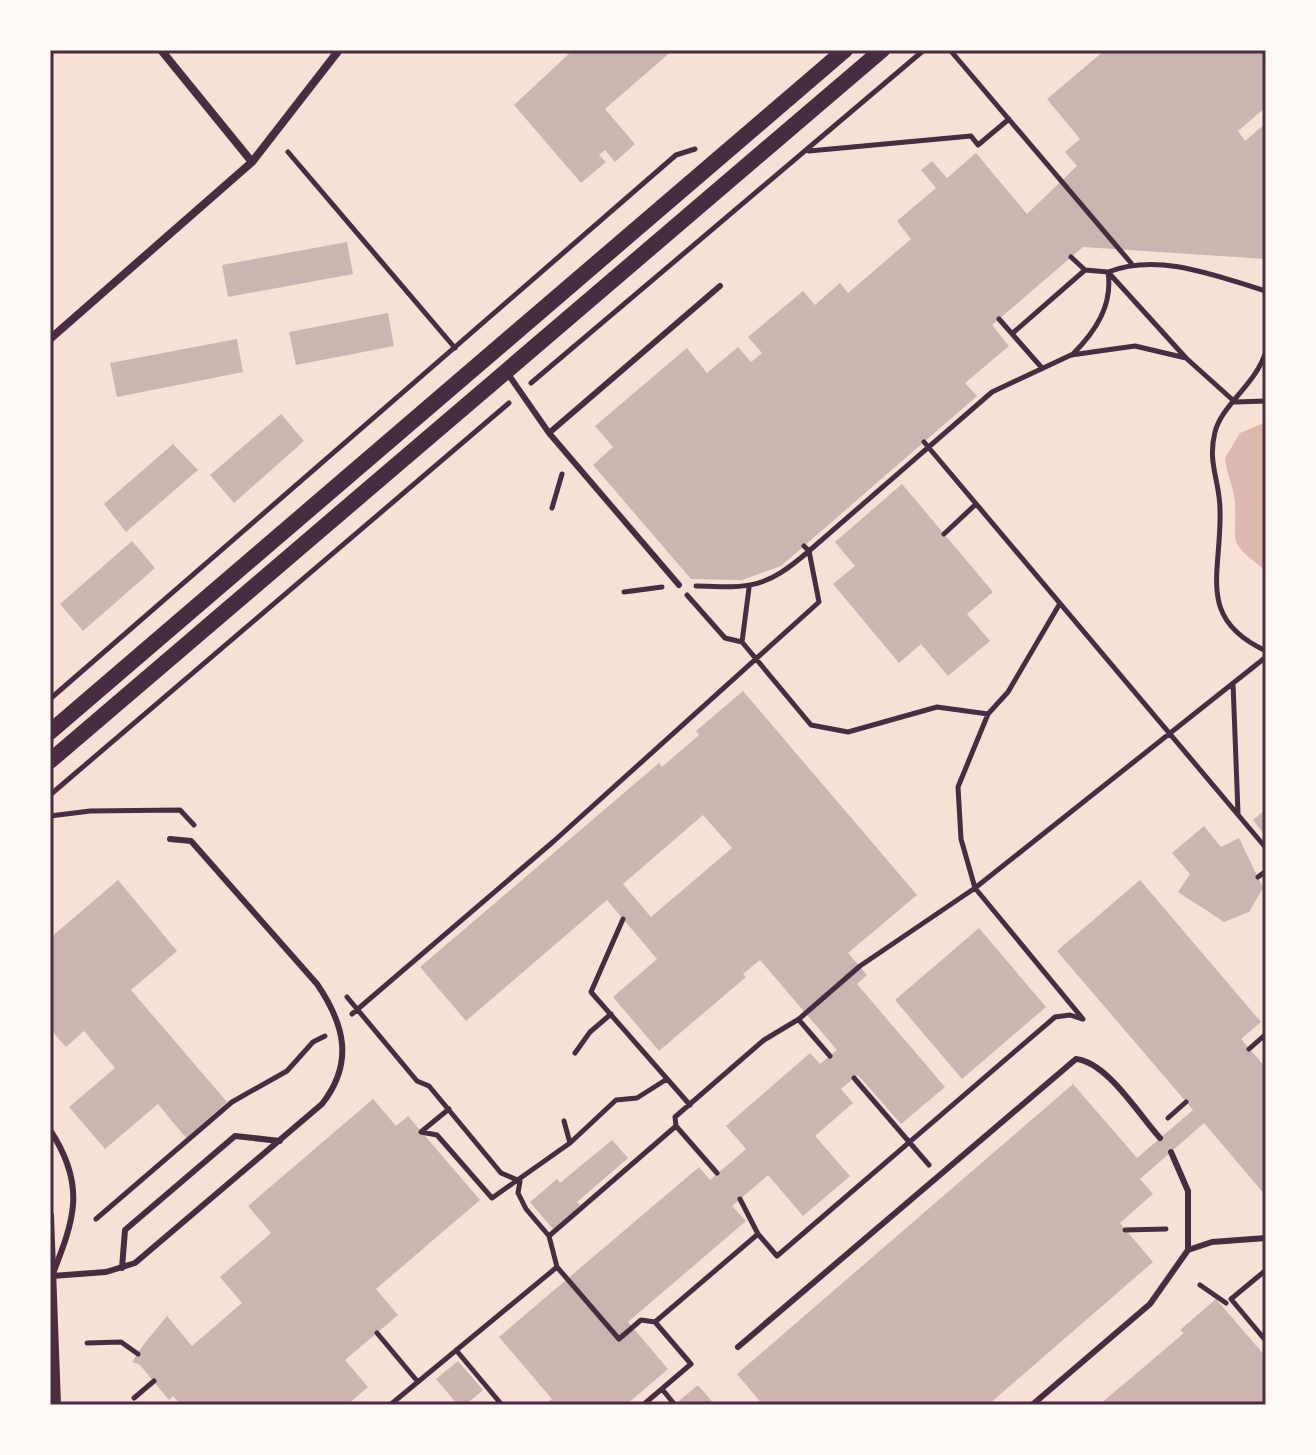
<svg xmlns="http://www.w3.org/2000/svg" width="1316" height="1455" viewBox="0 0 1316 1455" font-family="'Roboto Condensed',sans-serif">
<rect width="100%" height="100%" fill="#f7e1d7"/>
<!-- water -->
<path fill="#dcb8b0" d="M1266,422V571C1226,539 1237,549 1235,502C1234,488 1226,473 1225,458L1240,433Z"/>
<!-- building -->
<path fill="#ccb4b1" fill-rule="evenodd" d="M573,50H673L605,109L635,144L615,162L605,150L599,155L606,162L581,183L514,105Z
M1105,50H1266V107L1238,131L1245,141L1266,123V191L1263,194L1266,198V259L1083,247L992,325L1009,346L965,383L977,396L781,566L742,580L691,579L593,465L613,447L595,426L687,348L707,373L738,347L751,362L762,353L748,337L803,291L815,305L840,283L848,293L911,239L897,221L936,188L921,170L932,161L947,178L976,153L1027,214L1077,166L1065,152L1080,139L1047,99Z
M347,242L353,274L228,297L222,265Z
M388,313L394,346L296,365L289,332Z
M237,339L243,372L117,397L110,363Z
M281,414L304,441L234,503L210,475Z
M173,444L198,470L126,532L104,504Z
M902,484L993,592L967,614L990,641L948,676L921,644L899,663L833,584L855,566L835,542Z
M132,541L155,568L83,631L60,604Z
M743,691L917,895L848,953L867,975L857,984L945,1087L901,1124L858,1075L854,1078L841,1089L853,1103L815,1136L850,1176L803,1216L768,1175L732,1206L746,1221L628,1322L668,1369L626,1405H544L552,1399L499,1337L699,1167L710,1180L746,1149L726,1126L810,1053L820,1064L837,1050L760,960L743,974L746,977L659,1051L613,997L657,959L607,900L466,1021L420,967L659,763L662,767L699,735L696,731ZM703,815L732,848L651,917L623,884Z
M1266,809V842L1262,837L1265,835L1253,820Z
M1204,826L1221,847L1239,838L1263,888L1249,912L1224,922L1178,892L1190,874L1172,853Z
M118,880L177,951L131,990L227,1102L186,1138L158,1104L105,1149L69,1107L115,1068L84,1031L66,1047L50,1029V938Z
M1140,880L1261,1022L1241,1039L1266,1068V1196L1204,1123L1140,1179L1153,1194L1120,1223L1153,1262L988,1405H763L737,1374L1073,1084L1137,1158L1193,1110L1057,951Z
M979,928L1046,1007L962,1079L895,1000Z
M373,1099L396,1126L408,1116L480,1200L376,1289L398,1315L345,1360L368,1387L347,1405H181L173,1396L169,1400L140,1365L132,1362L144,1344L167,1316L192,1346L242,1303L220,1277L271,1233L248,1206Z
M612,1140L628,1158L577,1202L580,1205L553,1229L530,1202L557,1179L560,1183Z
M1216,1299L1266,1357V1405H1099L1184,1333L1180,1330Z
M458,1361L483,1390L465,1405H458L436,1379Z
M698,1385L715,1405H674Z"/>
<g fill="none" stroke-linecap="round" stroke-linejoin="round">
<!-- path -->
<path stroke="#4a2c40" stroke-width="5" d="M950,50L1131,263
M809,151L971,136L978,145L1009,119
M288,152L455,348
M999,319L1042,368
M1014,332L1085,270L1071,257
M1266,351C1256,385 1222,404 1215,432C1207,463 1220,481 1220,510C1222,573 1195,618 1266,651
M1072,355C1096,331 1113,305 1108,272L1085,270
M1186,358L1108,272C1159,252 1216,276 1266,291
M531,383L924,50
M924,442L1266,848
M552,508L562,474
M944,534L976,504
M696,586C751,588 765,589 809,551L804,546
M749,588L742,642L811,725L848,732L937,707L988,714
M624,592L662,587
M687,595L725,638L742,642
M1059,605L1008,692L988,714L958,787L961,839L975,888L1083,1019
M1233,683L1238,813
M50,699L676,155L695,149
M50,795L509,403
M50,816L90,811L180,810L194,825
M1258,877L1266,871
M623,919L591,992L690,1105
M347,997L417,1081L429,1086L501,1173L520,1181L518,1193L526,1209L549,1236L557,1267L619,1339L641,1320L655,1322
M352,1014L554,841L819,602L809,551L992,392L1071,355L1135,346L1186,358L1235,402L1266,401
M799,1020L830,1056
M1249,1049L1266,1034
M575,1053L590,1032L611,1014
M854,1078L929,1165
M1168,1118L1186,1102
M564,1121L570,1143
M422,1131L449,1109
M421,1132L437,1135L492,1198L570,1143L616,1100L637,1098L667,1079
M717,1173L676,1126L675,1117L764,1040L799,1019L860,966L975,888L1266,657
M740,1199L758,1234L777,1256L1055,1017L1070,1015L1082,1019
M96,1219L232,1102L287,1071L313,1042L325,1036
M1125,1230L1166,1229
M549,1236L676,1126
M1266,1270L1231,1299L1266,1341
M1200,1285L1226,1303
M377,1333L418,1382
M87,1343L121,1342L138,1354
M456,1350L502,1405
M662,1389L675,1405
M134,1398L154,1381
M390,1405L557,1267
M643,1405L691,1364L655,1322L758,1234"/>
<!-- service -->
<path stroke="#4a2c40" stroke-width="6" d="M508,374L549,433L679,585
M549,433L720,286
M50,1130C87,1186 74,1220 52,1276L106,1272L135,1263L322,1104C354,1063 345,1025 317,984L191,841L170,839
M1171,1152L1188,1191V1250
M122,1268L125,1230L235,1136L280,1141
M738,1347L1076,1059C1107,1062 1139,1115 1160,1138
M1032,1405L1150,1304L1188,1250L1212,1242L1266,1238"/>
<!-- minor -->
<path stroke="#4a2c40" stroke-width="8" d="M161,50L252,162
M50,339L252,162L339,50
M50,1215L57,1405"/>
<!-- secondary -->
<path stroke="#4a2c40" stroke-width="16" d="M50,732L845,50
M50,761L882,50"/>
</g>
<!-- border -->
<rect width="1316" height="1455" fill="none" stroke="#fffaf5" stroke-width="104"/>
<rect x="52" y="52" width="1212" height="1351" fill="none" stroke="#4a2c40" stroke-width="3"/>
</svg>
